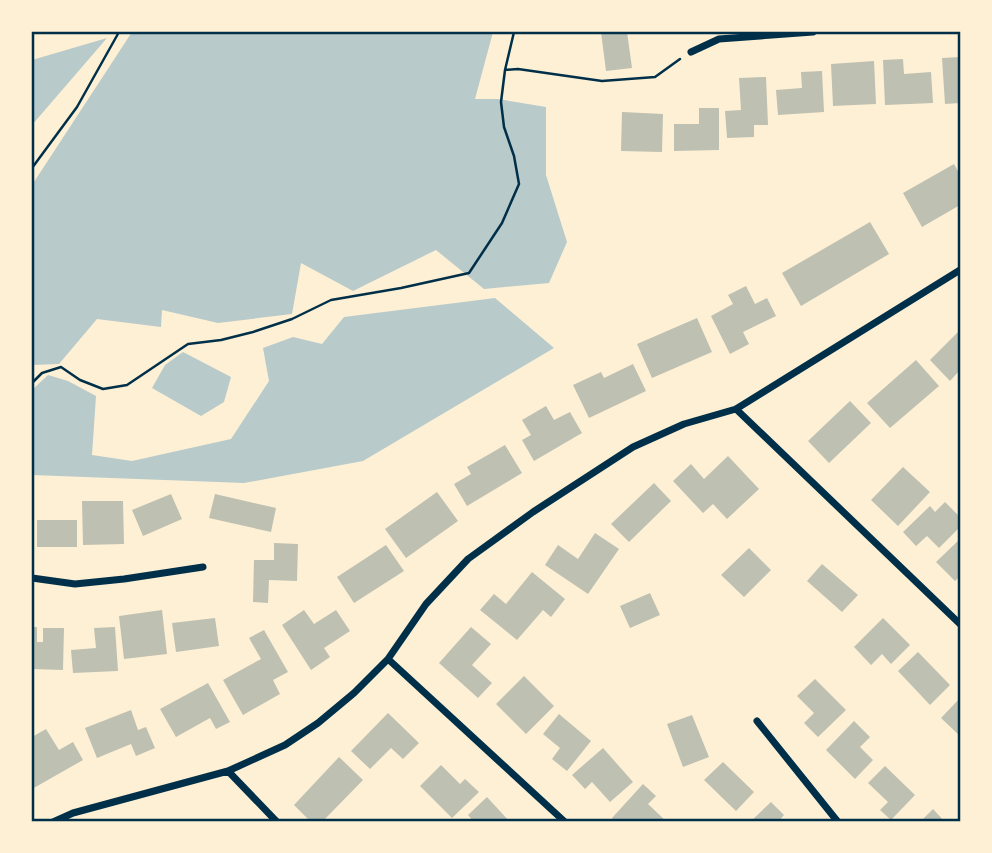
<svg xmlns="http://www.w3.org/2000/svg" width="992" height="853" viewBox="0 0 992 853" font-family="'Playfair Display',serif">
<rect width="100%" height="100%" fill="#fdf0d5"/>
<!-- green -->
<path fill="#b9caca" d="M132,32H493L475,99H498L546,107V175L567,242L549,283L484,289L436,250L353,291L301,263L292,314L218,323L162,310L161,327L97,319L59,364L32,365V185Z
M107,38L32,125V60Z
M495,298L554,348L363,461L244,483L32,475V390L48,375L68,381L96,396L92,455L132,461L231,439L269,381L263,348L293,337L322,344L344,317Z
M183,352L231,377L224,402L201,416L152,388L165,365Z"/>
<!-- building -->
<path fill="#bec0b2" d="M601,32H627L632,68L606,71Z
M960,57V103L945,104L942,58Z
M903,59L904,74L931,72L933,103L885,105L883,60Z
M874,61L876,104L833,106L831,64Z
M822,71L824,112L778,115L776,90L802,88L801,72Z
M766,77L768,125H754V137L727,138L725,111L741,110L739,78Z
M699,108H719V150L674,151V124H699Z
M622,112L663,114L662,152L621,151Z
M954,164L960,175V205L922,227L903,193Z
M870,222L889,254L801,306L782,273Z
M746,286L755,304L767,298L776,316L743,332L749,344L730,354L711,316L733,304L728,295Z
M697,318L712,352L652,378L637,344Z
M960,330V370L950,381L930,360Z
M916,360L939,386L890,428L867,403Z
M633,364L646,391L589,418L573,385L601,372L604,378Z
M850,401L871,423L829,463L808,441Z
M546,406L554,420L570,412L582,433L534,461L522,440L531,435L522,420Z
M505,445L522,473L467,506L454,484L471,474L467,467Z
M728,456L759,489L727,519L713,504L703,513L673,481L691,464L704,479Z
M903,467L930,492L898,526L871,500Z
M654,483L671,501L629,542L611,524Z
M437,492L458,521L406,558L385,529Z
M171,494L182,519L143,536L132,510Z
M215,494L276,508L271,532L209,518Z
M82,501H123L124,544L83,545Z
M945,502L960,517V527L939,548L927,536L916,546L903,532L930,506L935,512Z
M37,520H77V547H37Z
M595,533L619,549L588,594L545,565L558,545L578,559Z
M960,539V576L955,581L936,562Z
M274,543L298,544L297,581L269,580L268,603L253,602L254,560H274Z
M386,545L404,571L354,603L337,577Z
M749,548L771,570L744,597L721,575Z
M822,564L858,595L842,612L807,581Z
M532,572L565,599L551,617L543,610L517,640L480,610L494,594L506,604Z
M650,593L660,615L630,628L620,606Z
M162,610L167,654L124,659L119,616Z
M304,610L314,624L336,610L350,631L324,648L330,657L311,670L282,625Z
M215,618L219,646L176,652L172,623Z
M883,618L910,645L891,664L882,654L871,665L854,647Z
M32,627H37V642H43V628H64L63,670L32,669Z
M115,627L118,671L73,673L71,650L96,648L94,628Z
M471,627L491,644L472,665L492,683L478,698L439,663Z
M264,630L288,672L273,680L280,694L243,715L223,680L261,659L249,638Z
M918,652L950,685L930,705L898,671Z
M524,676L554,706L526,734L496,704Z
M815,679L846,710L818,737L804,723L814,713L797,696Z
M208,683L230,722L216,729L210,718L176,737L160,709Z
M960,698V736L941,718Z
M131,710L138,730L146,727L155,748L136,756L131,744L97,758L85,728Z
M388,713L419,743L403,759L391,748L370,769L351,751Z
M559,714L591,741L567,771L552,759L560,748L543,734Z
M692,715L709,757L683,767L667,724Z
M854,721L870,737L860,747L873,760L855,779L826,750Z
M46,729L59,750L73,742L83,760L32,789V761L33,760L32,756V737Z
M603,748L633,782L610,802L592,782L585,789L572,775Z
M339,757L363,780L322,822H311L294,805Z
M723,762L754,792L736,811L704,780Z
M441,765L460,784L465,779L479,792L452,818L420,786Z
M885,766L915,795L891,820L880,810L888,802L868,783Z
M643,784L656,796L648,804L667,822H633L632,820L616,822L612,818Z
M487,797L510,822H474L468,815Z
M771,802L784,815L778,822H750Z
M933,809L945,822H920Z"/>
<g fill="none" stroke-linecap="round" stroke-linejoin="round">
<!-- path -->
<path stroke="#003049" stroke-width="2.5" d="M505,70L518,69L602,81L655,77L680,59
M32,168L77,107L119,32
M32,383L42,373L61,367L80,380L103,389L127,385L188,344L221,340L253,332L292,319L331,300L401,288L469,273L502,223L519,184L514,156L504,127L501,102L505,70L514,32"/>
<!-- minor -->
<path stroke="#003049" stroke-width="7" d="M691,52L719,39L813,32
M736,409L960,624
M32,578L75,584L124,579L203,567
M388,659L565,822
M757,721L838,822
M228,771L277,822
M53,822L73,813L228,771L285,745L318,723L354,693L388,659L426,604L468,559L533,512L633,447L684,424L736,409L960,270"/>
</g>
<!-- border -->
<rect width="992" height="853" fill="none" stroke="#fdf0d5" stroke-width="66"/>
<rect x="33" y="33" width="926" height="787" fill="none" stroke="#003049" stroke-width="2.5"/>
</svg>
